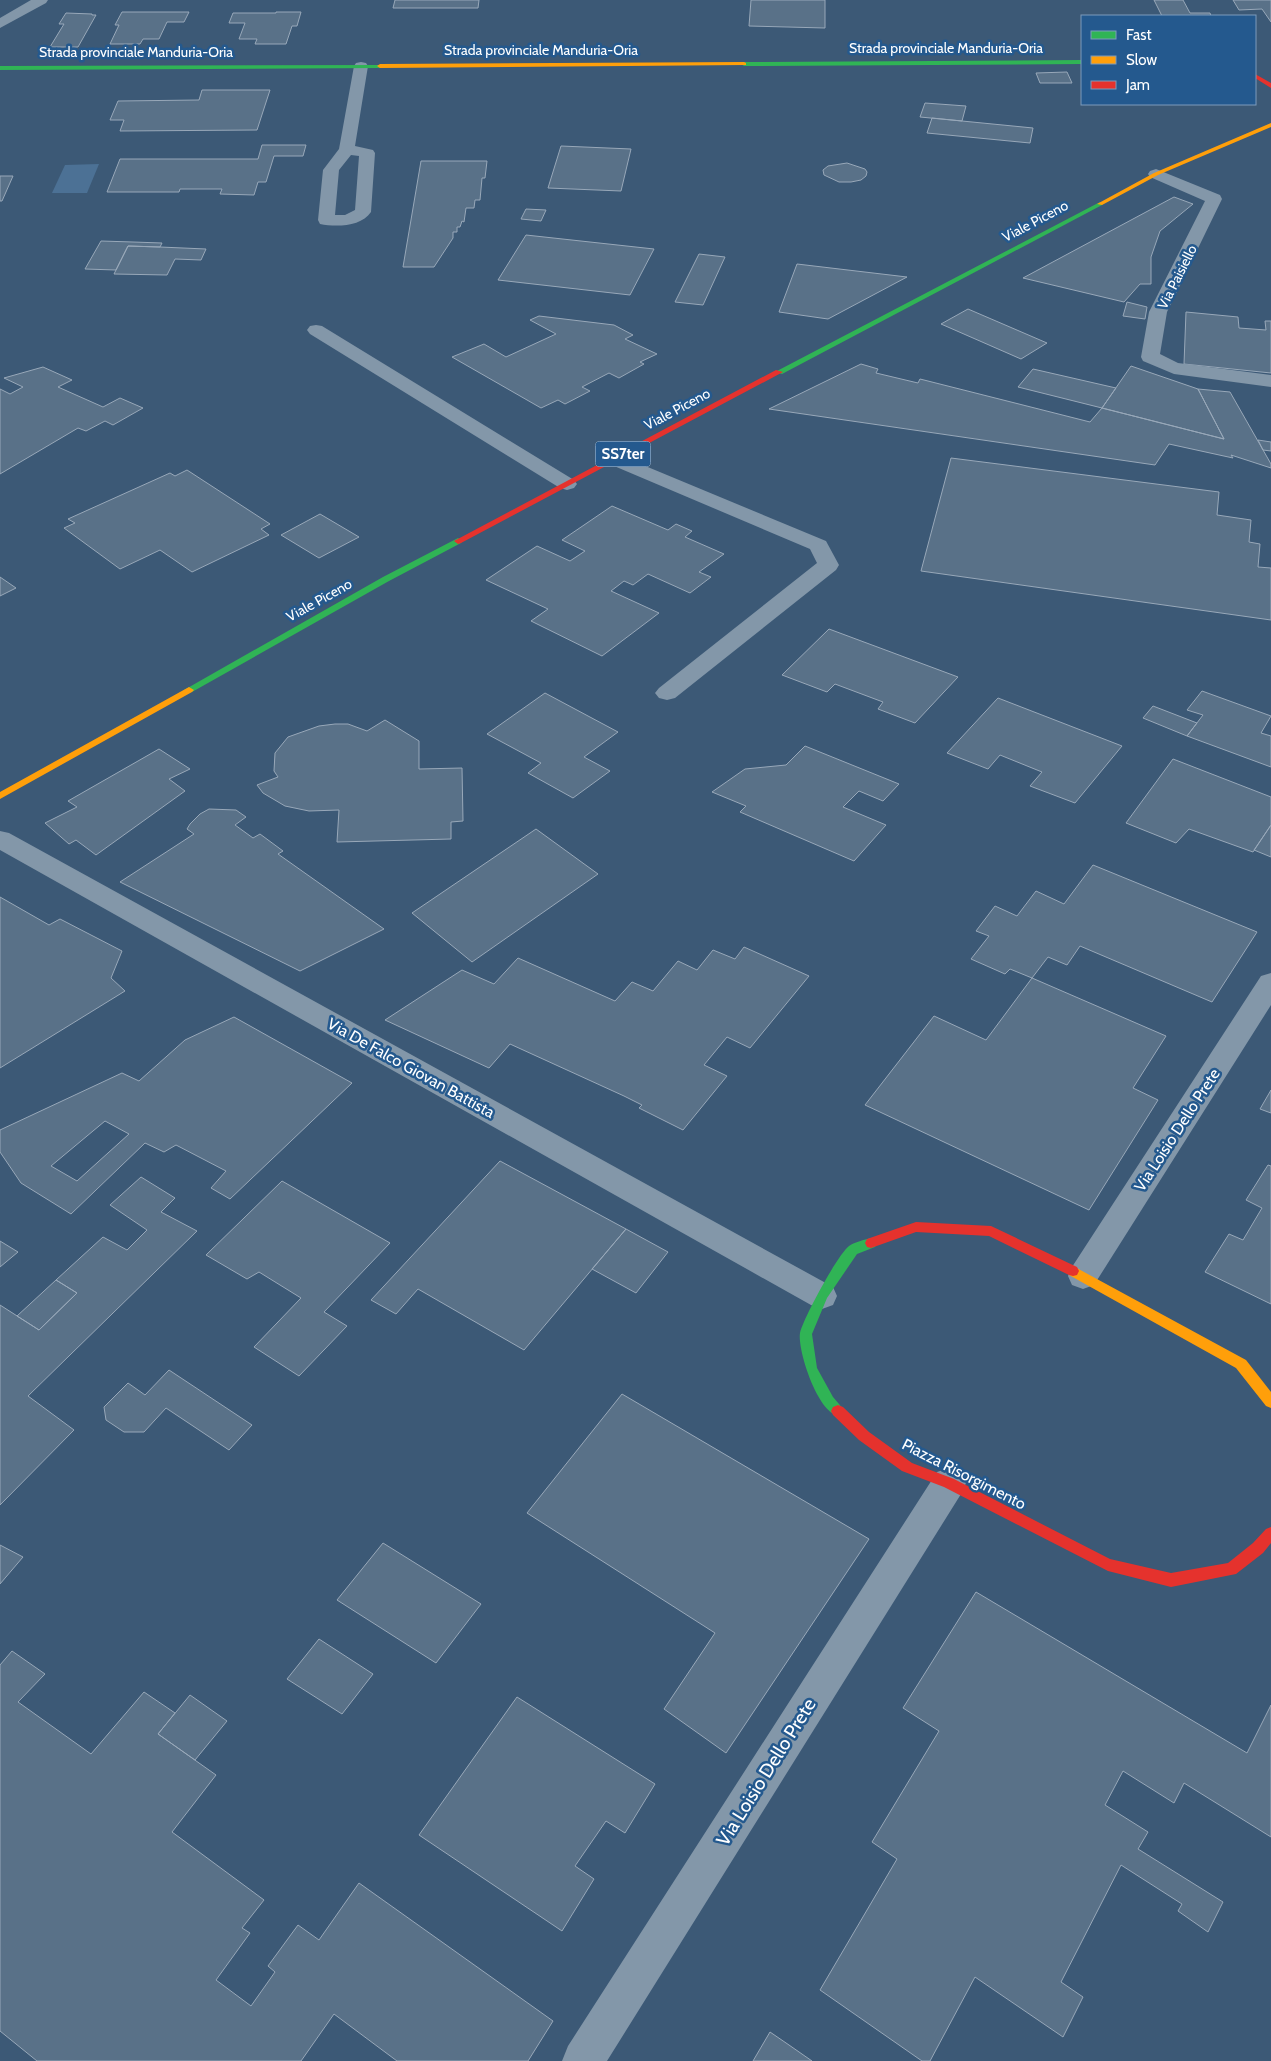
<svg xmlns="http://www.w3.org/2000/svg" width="1271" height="2061" viewBox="0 0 1271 2061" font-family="Cabin,sans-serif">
<rect width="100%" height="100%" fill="#3c5976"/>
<!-- water -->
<path fill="#4c7195" d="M99,164L87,193H52L65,165Z"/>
<!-- building -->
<path fill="#597188" stroke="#98a8b9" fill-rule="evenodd" d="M395,0H479L478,8H393Z
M751,0H825V28L749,26Z
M1154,0H1183L1190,13H1210L1211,16H1162Z
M1233,0H1271V22L1262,9L1239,10Z
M122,12H189L184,22H167L159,39H143L140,44H110L119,25H115Z
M276,12H301L297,26H292L286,44H255L257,39H239L245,23H229L233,13H276Z
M66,13L92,14V15H96L78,47H50L64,24H59Z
M1067,72L1072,83H1040L1036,73Z
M202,90H270L257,130L120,131L124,120H110L118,101L199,100Z
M925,103L966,106L962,121L920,117Z
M932,118L962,121L1033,128L1030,143L927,133Z
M262,145H306L303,156H274L266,182H258L254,195L220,194L222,189H180L179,192H107L120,159H258Z
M561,146L631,149L621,191L548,188Z
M421,161H487L485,178H482L480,200H475L474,208H466L464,222L462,221L460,227H457V232H453V238L434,267H403Z
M847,163L865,169L867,172L866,176L861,180L851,182H839L824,175L823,170L828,166Z
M0,176H13L2,201H0Z
M1174,197L1193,204L1160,231L1151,257V284H1140L1124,302L1023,278Z
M526,209L546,210L541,221L521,219Z
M526,235L654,249L630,295L498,280Z
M101,241L133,242L162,243L160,247L128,246L116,270L85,269Z
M128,246L160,247L206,249L201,260L175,259L167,275L114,274Z
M699,254L725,257L703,305L675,302Z
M797,264L907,277L828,319L779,312Z
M1127,302L1147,307L1145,319L1123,316Z
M968,309L1047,343L1021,359L941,324Z
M1186,312L1238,317L1239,328L1266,330L1265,321H1271V373L1184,364Z
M539,316L614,325L633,335L625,339L657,354L640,362L644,364L619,378L609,373L582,387L590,391L565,404L558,400L541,408L452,357L484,344L506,357L556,334L530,320Z
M861,364L878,369L876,373L918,383L920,379L1090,422L1102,408L1224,439L1198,389L1230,392L1271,464V468L1231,455L1233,458L1169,444L1155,465L769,409Z
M1131,366L1198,389L1224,439L1102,408Z
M43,367L72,380L58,387L103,407L120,398L143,408L113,425L105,421L86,431L78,428L0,474V389L10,394L23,387L4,378Z
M1033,369L1116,388L1102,408L1018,387Z
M1258,440L1271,442V451L1263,450Z
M951,458L1219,492L1217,515L1251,520L1249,542L1260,544L1258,567L1271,568V620L921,571Z
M187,470L270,524L261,529L269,535L192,572L160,550L120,569L64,528L75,523L68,519L170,473L175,476Z
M612,506L668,530L676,524L692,531L685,537L724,554L699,572L711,577L690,593L648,574L633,585L624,581L611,591L659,613L602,656L531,621L548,609L486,580L537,546L570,561L585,551L562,540Z
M320,514L359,537L319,558L281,535Z
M0,577L16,588L0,596Z
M829,629L958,677L915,723L878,709L883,702L835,684L827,692L782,675Z
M1202,691L1271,716L1261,733L1271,736V767L1187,736L1203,715L1187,710Z
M545,693L618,732L584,757L610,771L573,798L528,773L541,763L487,734Z
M998,698L1122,746L1075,803L1030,786L1042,772L1000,755L988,769L947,753Z
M1153,706L1197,723L1187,736L1143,718Z
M385,720L419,741V769L462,768L463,821L451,822V839L337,842L339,810L309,811L285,806L263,793L257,785L278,777L274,771L275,753L288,737L319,726L335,724H348L367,731Z
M805,746L899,784L883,801L859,791L843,807L886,825L854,861L740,812L746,806L712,792L745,769L786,765Z
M159,749L190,769L169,779L185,791L96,855L76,840L69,844L45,823L77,807L68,801Z
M1173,759L1271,797V825L1253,852L1189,829L1176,843L1126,823Z
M209,809L236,810L246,817L235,825L253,838L260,834L283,851L278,854L384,929L300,971L120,882L194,834L187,829L190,824L200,814Z
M1271,825V857L1254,850Z
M536,829L598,874L472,962L412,913Z
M1093,865L1257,932L1212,1002L1080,946L1067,965L1048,957L1032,978L1010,969L1005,974L971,959L989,936L976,931L995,906L1017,916L1036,891L1064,904Z
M0,897L49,925L60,919L122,951L111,978L125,991L0,1068Z
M744,947L809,976L750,1048L727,1037L704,1065L727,1076L683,1130L639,1108L642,1105L624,1096L510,1044L489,1068L385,1020L462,970L494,984L518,958L615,1001L632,982L653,991L678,961L697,970L713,950L735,959Z
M1032,978L1166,1036L1133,1088L1158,1100L1089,1210L865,1105L934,1016L986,1040Z
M234,1017L352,1083L230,1199L211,1188L226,1171L176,1145L164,1152L145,1143L71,1214L21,1183L0,1152V1130L122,1073L139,1081L185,1040ZM105,1121L129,1134L77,1181L51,1166Z
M1271,1090V1113L1260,1109Z
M500,1161L626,1229L524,1350L418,1289L396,1314L371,1300Z
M1268,1165L1271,1166V1304L1205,1272L1229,1234L1243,1240L1262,1208L1246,1200Z
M141,1177L175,1198L161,1212L197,1231L28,1396L74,1430L0,1505V1305L39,1330L77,1293L56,1280L103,1237L127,1250L147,1230L110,1205Z
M282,1181L390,1243L324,1312L347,1326L299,1376L254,1347L301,1298L259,1272L247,1279L206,1255Z
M626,1229L668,1252L636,1293L592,1269Z
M0,1241L18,1252L0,1267Z
M56,1280L77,1293L39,1330L17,1316Z
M169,1370L252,1425L229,1450L166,1408L144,1432H124L106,1420L104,1407L128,1383L145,1395Z
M622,1394L869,1539L726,1753L664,1709L715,1633L527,1513Z
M383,1543L481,1604L436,1663L337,1600Z
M0,1545L23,1557L0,1584Z
M976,1592L1247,1753L1271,1705V1837L1184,1783L1174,1803L1123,1771L1105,1805L1148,1832L1138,1849L1223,1902L1208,1932L1178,1911L1182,1904L1121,1865L1061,1982L1083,1997L1063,2037L975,1977L930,2061H922L820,1990L897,1859L872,1842L939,1731L903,1708Z
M319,1639L373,1674L342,1714L287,1679Z
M12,1651L45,1674L18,1702L91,1754L144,1692L175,1713L158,1734L216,1775L172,1832L264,1900L242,1928L250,1933L216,1980L251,2006L275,1972L268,1966L298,1925L319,1940L359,1883L553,2021L528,2061H397L334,2014L301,2061H37L0,2031V1665Z
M190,1695L227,1721L195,1760L158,1734Z
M517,1697L655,1784L625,1833L606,1821L575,1866L594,1879L562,1931L419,1835Z
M770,2032L789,2045L812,2061H753Z"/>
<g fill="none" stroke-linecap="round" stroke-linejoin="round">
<!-- street -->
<path fill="#8397a9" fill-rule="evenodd" d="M31,0H48L46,3L0,28V18Z
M361,62L366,63L368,66L355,146L373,150L375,153L371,212C361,227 336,227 320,224L318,220L323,170L339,149L354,66L356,63ZM351,155L359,156L355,210L345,215H335L339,170Z
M1156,169L1220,195L1222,199L1167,312L1160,354L1178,363L1271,375V387L1174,374L1143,361L1141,357L1149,312L1205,201L1150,177L1148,174L1150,171Z
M316,325L322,326L574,480L577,484L574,488L567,490L560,488L310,334L307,330L310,326Z
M614,453L826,541L839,565L836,570L675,698L667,700L659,698L655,693L659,688L817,563L810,549L607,463L604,459L607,455Z
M0,831L9,833L833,1287L837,1296L833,1305L822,1309L811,1305L0,850Z
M1271,973V1005L1094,1285L1083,1289L1072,1285L1068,1276L1072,1267L1261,976Z
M949,1468L961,1472L966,1483L961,1494L607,2061H562L568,2046L937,1472Z"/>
<!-- fast -->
<path fill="#30b455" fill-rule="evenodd" d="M1082,60V64L744,66L741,64L744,62Z
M382,65L383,66L380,68L0,70V66Z
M1100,202L1103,204L1102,205L782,374L775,372Z
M458,538L462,541L461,543L389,581L192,692H186L184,690L383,577Z
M871,1238L875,1239L877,1243L875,1247L857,1254L827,1298L812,1334L817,1368L833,1397L845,1411L843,1415C821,1423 797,1351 800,1333C803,1319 838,1254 849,1246C855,1242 864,1240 871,1238Z"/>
<!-- slow -->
<path fill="#ff9f0a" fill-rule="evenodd" d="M744,62L746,63V65L380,68L377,66L380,64Z
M1271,123V127L1158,175L1102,205L1097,204L1154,173Z
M189,687L194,690L192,692L0,799V792Z
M1073,1266L1246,1360L1271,1392V1408L1266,1406L1236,1368L1069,1275L1067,1271L1069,1267Z"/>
<!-- jam -->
<path fill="#e5322d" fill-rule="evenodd" d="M1255,74L1271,83V88L1255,78Z
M776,370L783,372L461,543L458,544L454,541Z
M916,1222L991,1226L1077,1267L1079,1271L1077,1275L1073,1276L1069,1275L989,1236L916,1232L871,1248L867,1247L865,1243L867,1239Z
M838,1405L843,1407L869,1432L912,1463L954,1479L1110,1559L1171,1573L1228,1563L1253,1543L1266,1529L1271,1527V1543L1263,1553L1236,1574L1171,1587L1108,1571L944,1487L902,1471L859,1440L833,1415L831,1411L833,1407Z"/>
</g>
<g text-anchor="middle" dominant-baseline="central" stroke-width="5" stroke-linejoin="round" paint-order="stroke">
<!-- far-street labels -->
<g font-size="14" fill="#fff" stroke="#24598e">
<text x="946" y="48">Strada provinciale Manduria-Oria</text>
<text x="541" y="50">Strada provinciale Manduria-Oria</text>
<text x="136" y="52">Strada provinciale Manduria-Oria</text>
<text transform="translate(1035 221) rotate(-28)">Viale Piceno</text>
<text transform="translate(1177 277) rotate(-63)">Via Paisiello</text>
<text transform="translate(677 409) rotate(-28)">Viale Piceno</text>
<text transform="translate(319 600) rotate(-29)">Viale Piceno</text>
</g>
<!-- shield labels -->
<rect fill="#24598e" stroke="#bdcddd" stroke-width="1" x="595.5" y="441.5" width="55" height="25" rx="4"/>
<g font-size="15" font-weight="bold" fill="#fff">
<text x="623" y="454">SS7ter</text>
</g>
<!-- street labels -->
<g font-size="16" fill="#fff" stroke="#24598e">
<text transform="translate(411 1068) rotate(29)">Via De Falco Giovan Battista</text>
<text transform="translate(1177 1130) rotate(-57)">Via Loisio Dello Prete</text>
<text transform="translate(964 1474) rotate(27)">Piazza Risorgimento</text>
</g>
<!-- near-street labels -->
<g font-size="19" fill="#fff" stroke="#24598e">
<text transform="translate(766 1772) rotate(-58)">Via Loisio Dello Prete</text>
</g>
</g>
<!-- legend -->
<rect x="1081" y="15" width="175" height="90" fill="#24598e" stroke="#7c9bbb"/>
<rect x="1091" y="31" width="25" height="8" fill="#30b455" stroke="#7c9bbb"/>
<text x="1126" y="40" font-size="15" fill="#ffffff">Fast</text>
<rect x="1091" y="56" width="25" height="8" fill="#ff9f0a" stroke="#7c9bbb"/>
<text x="1126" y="65" font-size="15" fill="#ffffff">Slow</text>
<rect x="1091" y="81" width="25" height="8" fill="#e5322d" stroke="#7c9bbb"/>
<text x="1126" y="90" font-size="15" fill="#ffffff">Jam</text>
</svg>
